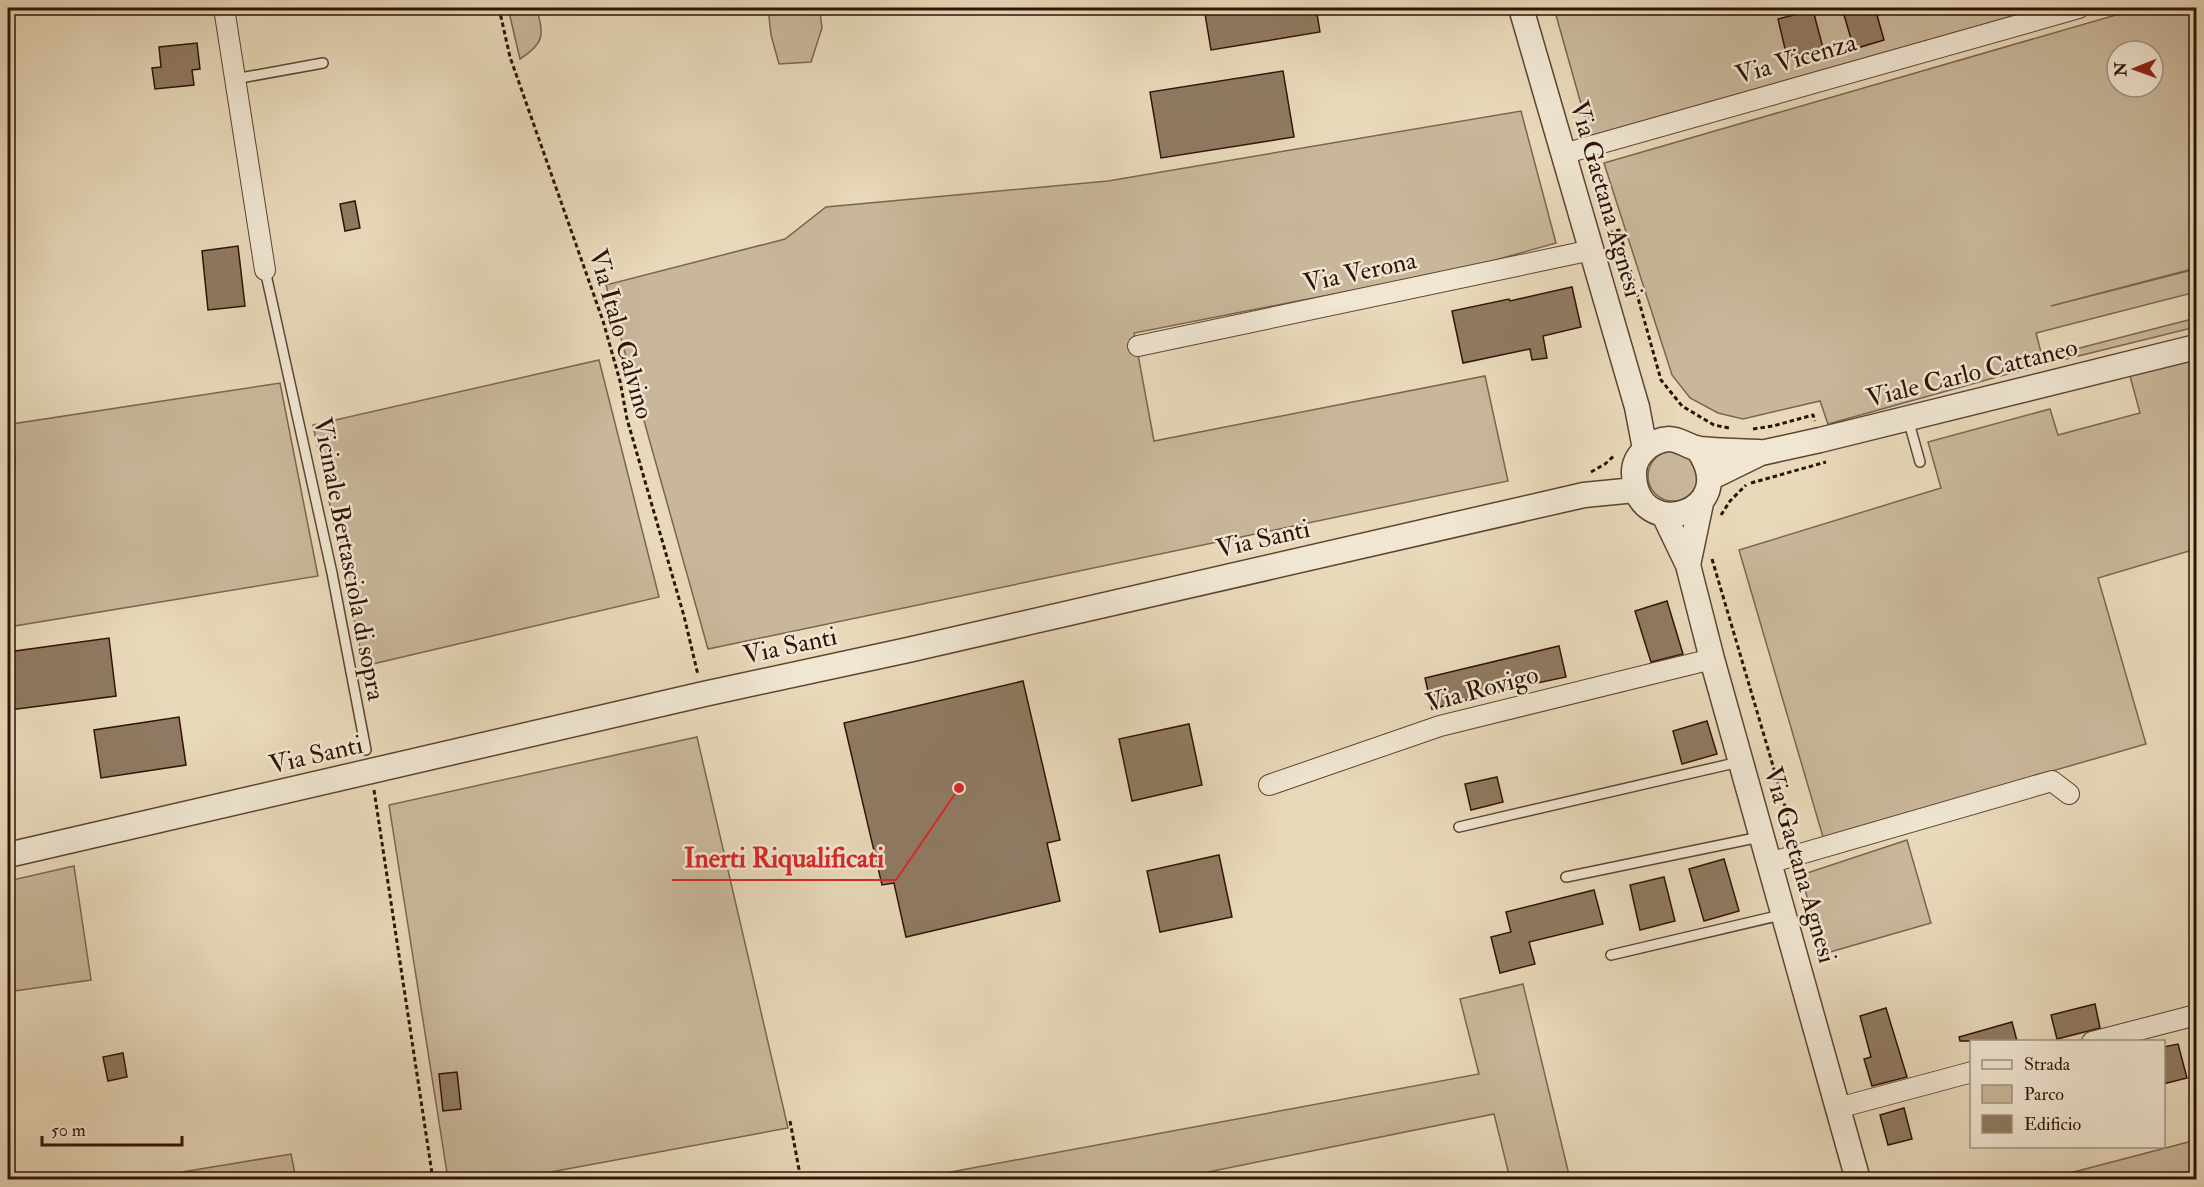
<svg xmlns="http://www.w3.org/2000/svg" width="2204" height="1187" viewBox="0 0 2204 1187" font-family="'IM FELL Double Pica',serif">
<rect width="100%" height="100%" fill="#e8d9ba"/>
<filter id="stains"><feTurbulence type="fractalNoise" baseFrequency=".00333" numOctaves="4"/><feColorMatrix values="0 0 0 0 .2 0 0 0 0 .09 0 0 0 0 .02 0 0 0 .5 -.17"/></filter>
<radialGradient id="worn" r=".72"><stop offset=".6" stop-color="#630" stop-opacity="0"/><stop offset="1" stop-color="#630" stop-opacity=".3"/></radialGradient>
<!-- green -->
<path fill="#c9b79b" stroke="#7c6550" stroke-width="1.5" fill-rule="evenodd" d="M508,8H537C543,35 546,42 520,59Z
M768,8H887L881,14L841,9L820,12L822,28L811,62L779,64L771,35Z
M1554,8H2041L1590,136Z
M2140,8H2196V268L2051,306L2196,269V292L2036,333L2044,364L1828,424L1820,401L1743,419L1718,413L1690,398L1672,375L1604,163ZM2117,51H2153V87H2117Z
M1521,111L1556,243L1467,268L1134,333L1154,441L1485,376L1508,481L708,649L606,285L785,239L826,207L1108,181Z
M2196,318V327L2062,360L2060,353Z
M599,360L659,597L364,666L313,425Z
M2196,360V549L2098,578L2146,744L1823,837L1739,550L1941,488L1928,442L2050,409L2058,435L2140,413L2130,376Z
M280,383L318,576L8,627V466L15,465L12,424Z
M1648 476a25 25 0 1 1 50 0a25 25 0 1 1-50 0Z
M697,737L788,1128L513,1179H448L389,805Z
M1907,840L1931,923L1823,954L1801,875Z
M74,866L91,980L8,992V881Z
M1523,984L1570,1179H1510L1494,1114L1174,1179H913L1479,1074L1460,999Z
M2196,1140V1179H2047Z
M291,1154L296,1179H140Z"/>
<!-- building -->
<path fill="#907a63" stroke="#301305" stroke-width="1.5" d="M1204,8H1316L1320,32L1211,50Z
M1842,8H1875L1884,40L1854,49Z
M1813,10L1823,48L1787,57L1778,19Z
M197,43L200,69L192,70L194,85L155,89L152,68L161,67L159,47Z
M1283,71L1294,137L1161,158L1150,92Z
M355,201L360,228L345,231L340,204Z
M238,246L245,306L208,310L202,251Z
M1572,287L1581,327L1543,336L1547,358L1532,360L1530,349L1463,363L1452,311L1509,299L1510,301Z
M1667,601L1683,654L1651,662L1635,611Z
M109,638L116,696L10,710L8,652Z
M1559,646L1566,677L1509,689L1432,709L1425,678Z
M1023,681L1060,840L1047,843L1060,901L906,937L894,883L882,885L844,723Z
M179,717L186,765L101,778L94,730Z
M1707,721L1717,754L1682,764L1673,731Z
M1189,724L1202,785L1132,801L1119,739Z
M1497,777L1503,802L1471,810L1465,784Z
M1219,855L1232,917L1160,932L1147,871Z
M1724,859L1739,911L1704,921L1689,869Z
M1664,877L1675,921L1640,930L1630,885Z
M1594,890L1603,924L1529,942L1535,964L1500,973L1491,937L1511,932L1506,912Z
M2095,1004L2100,1028L2057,1039L2051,1015Z
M1886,1008L1907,1077L1872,1086L1864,1059L1871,1057L1860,1016Z
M2012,1022L2017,1041H1960L1959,1037Z
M2178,1044L2187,1078L2163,1084V1047Z
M123,1053L127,1077L108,1081L103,1057Z
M457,1072L461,1109L443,1111L439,1074Z
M1904,1108L1912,1139L1888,1145L1880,1115Z"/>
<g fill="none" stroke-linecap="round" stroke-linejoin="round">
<defs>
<path id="service" d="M235,79L323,63
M265,270L332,573L366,750
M1908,419L1920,462
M1459,827L1739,762
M1566,877L1760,837
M1611,955L1781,915"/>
<path id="minor" d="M224,8L265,270
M1563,154L2079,8
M1138,346L1592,250
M1269,785L1440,726L1712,659
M1769,863L2052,781L2069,794
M2092,1042L2196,1015
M1838,1108L1972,1072"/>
<path id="tertiary" d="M1521,8L1637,407L1645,449
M1697,448C1745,514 1635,545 1634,474C1633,456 1651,440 1669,439C1679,439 1689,447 1699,449C1719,451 1739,451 1759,452
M1710,478L1761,453L1820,440L2196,347
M1664,515L1688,565L1712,659L1858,1180
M1688,565L1701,503
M8,855L704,694L908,650L1584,495L1635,490"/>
</defs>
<!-- service casing -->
<use href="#service" stroke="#5e4432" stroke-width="12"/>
<!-- minor casing -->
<use href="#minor" stroke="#5e4432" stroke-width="22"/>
<!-- tertiary casing -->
<use href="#tertiary" stroke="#5e4432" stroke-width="27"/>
<!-- path -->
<path stroke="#301305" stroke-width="3" stroke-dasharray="4.5 3" stroke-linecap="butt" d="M499,8L510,57L603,321L620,381L627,419L684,616L698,675
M1609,233L1619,230L1661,380L1682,406L1714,425L1729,428
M1753,429L1773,426L1813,415L1815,421
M1591,472L1605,464L1615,455
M1751,483L1826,462
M1721,515L1730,501L1746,485
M1712,559L1794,837
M374,790L433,1180
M790,1121L801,1180"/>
<!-- service -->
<use href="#service" stroke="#f0e6d2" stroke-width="9"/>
<!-- minor -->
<use href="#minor" stroke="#f0e6d2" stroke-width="20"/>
<!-- tertiary -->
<use href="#tertiary" stroke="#f0e6d2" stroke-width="24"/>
</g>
<g text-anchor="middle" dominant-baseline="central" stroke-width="5" stroke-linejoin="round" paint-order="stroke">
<!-- street labels -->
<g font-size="26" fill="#301305" stroke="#f0e6d2">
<text transform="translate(1796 59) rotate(-16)">Via Vicenza</text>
<text transform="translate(1606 199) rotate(74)">Via Gaetana Agnesi</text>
<text transform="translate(1360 272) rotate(-12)">Via Verona</text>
<text transform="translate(621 334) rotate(74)">Via Italo Calvino</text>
<text transform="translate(1972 373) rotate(-14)">Viale Carlo Cattaneo</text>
<text transform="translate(1263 539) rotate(-13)">Via Santi</text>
<text transform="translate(349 559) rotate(79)">Vicinale Bertasciola di sopra</text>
<text transform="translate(790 646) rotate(-12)">Via Santi</text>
<text transform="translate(1482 689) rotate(-15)">Via Rovigo</text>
<text transform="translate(316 755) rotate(-13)">Via Santi</text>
<text transform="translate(1800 865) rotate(74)">Via Gaetana Agnesi</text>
</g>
</g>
<!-- callouts -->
<path fill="none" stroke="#d62828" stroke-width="2" d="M959 788L896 880H672"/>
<circle fill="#d62828" stroke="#f0e6d2" stroke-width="2" cx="959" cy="788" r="6"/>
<g font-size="27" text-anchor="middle" font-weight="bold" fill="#d62828" stroke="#f0e6d2" stroke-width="5" stroke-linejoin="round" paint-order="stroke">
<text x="784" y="867">Inerti Riqualificati</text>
</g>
<!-- margin -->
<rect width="2204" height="1187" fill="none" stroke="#e8d9ba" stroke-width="30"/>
<rect x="9" y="9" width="2186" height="1169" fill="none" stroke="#301305" stroke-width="3"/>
<rect x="15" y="15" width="2174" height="1157" fill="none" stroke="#301305" stroke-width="1.5"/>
<!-- legend -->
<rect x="1970" y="1040" width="195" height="108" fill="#f0e6d2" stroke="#a39280" stroke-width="1.5"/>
<rect x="1982" y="1060" width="30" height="9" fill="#f0e6d2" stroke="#a39280" stroke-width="1.5"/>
<text x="2024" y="1070" font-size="18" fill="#301305">Strada</text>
<rect x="1982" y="1085" width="30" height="18" fill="#c9b79b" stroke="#a39280" stroke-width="1.5"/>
<text x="2024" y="1100" font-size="18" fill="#301305">Parco</text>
<rect x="1982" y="1115" width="30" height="18" fill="#907a63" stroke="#a39280" stroke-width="1.5"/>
<text x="2024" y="1130" font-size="18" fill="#301305">Edificio</text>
<!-- north arrow -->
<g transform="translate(2135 69) rotate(269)"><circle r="28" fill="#f0e6d2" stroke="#a39280" stroke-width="1.5"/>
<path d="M0-4.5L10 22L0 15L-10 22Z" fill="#8f2418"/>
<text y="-9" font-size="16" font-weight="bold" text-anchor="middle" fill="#301305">N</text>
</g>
<!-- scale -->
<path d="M42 1136v9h140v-9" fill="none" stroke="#301305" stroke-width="3"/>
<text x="51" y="1136" font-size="18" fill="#301305" stroke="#f0e6d2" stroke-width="4.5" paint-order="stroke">50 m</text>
<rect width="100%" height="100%" filter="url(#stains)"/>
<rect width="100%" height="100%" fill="url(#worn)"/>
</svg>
